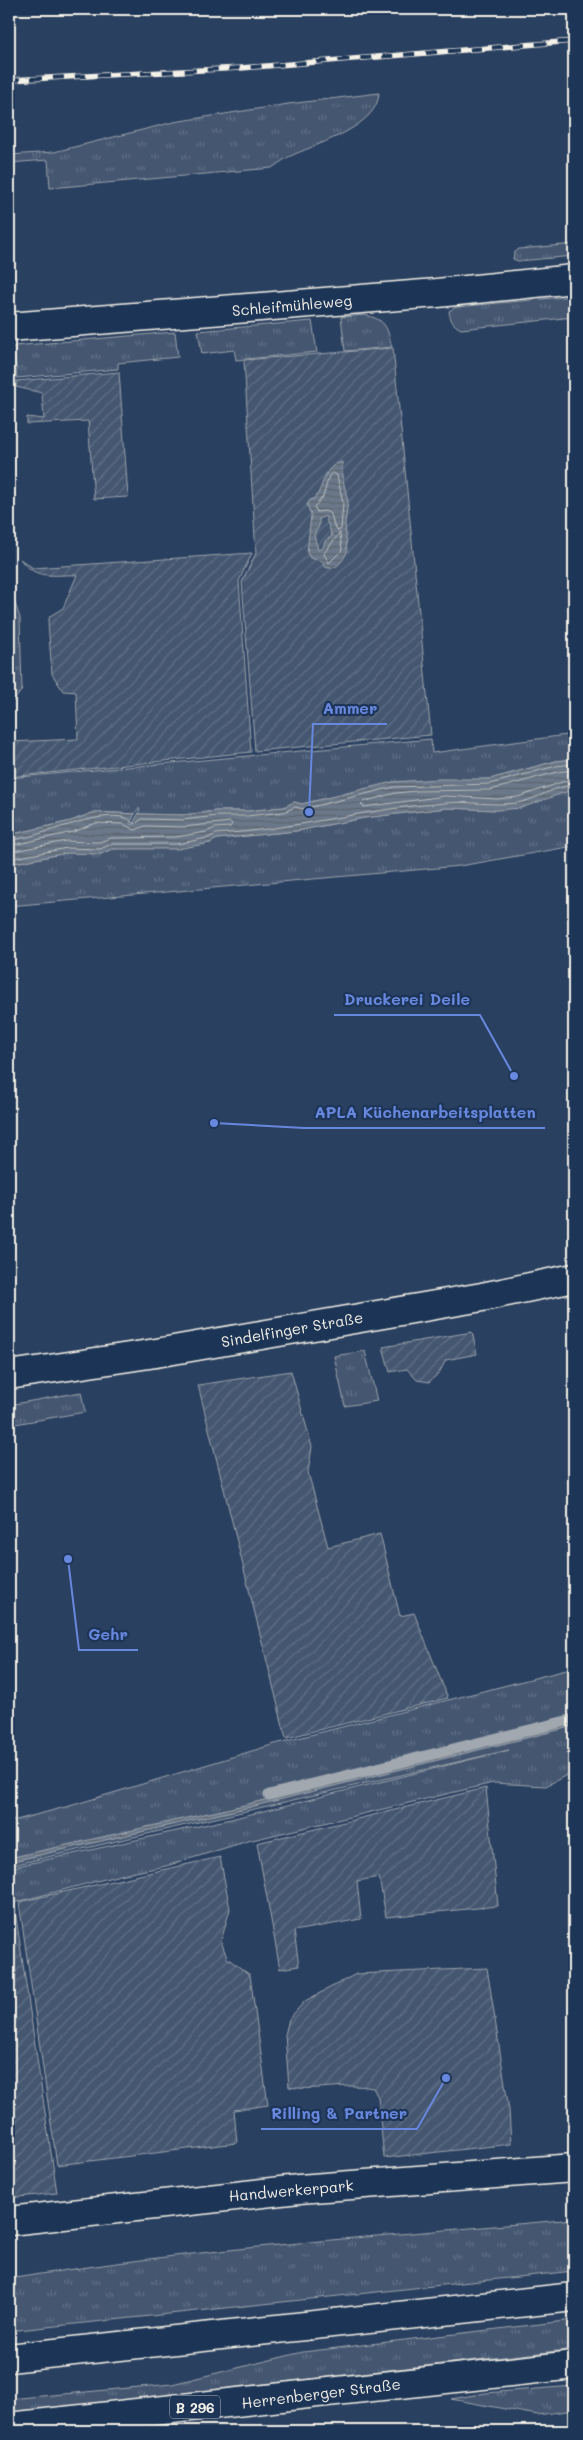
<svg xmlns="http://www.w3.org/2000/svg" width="583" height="2440" viewBox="0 0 583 2440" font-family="Mali,sans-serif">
<defs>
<pattern id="grass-tufts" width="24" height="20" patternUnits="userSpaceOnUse" patternTransform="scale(1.25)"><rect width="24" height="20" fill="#445771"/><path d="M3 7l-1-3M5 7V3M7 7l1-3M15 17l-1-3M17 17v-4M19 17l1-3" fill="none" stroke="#607085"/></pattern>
<pattern id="garden-furrows" width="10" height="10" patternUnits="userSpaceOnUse" patternTransform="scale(1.25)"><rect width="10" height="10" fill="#445771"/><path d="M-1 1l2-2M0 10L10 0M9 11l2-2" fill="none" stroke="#607085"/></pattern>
<pattern id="water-rules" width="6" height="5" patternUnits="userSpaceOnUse" patternTransform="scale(1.25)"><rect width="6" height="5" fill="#6a788a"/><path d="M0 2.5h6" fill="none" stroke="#5b626b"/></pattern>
</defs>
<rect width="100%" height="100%" fill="#2a4060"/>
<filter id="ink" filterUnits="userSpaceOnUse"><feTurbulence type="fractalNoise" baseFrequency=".02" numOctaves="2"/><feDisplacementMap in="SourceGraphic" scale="10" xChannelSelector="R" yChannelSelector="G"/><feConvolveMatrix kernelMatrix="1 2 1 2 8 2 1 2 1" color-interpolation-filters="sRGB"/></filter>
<g filter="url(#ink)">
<!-- grass -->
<path fill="url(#grass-tufts)" stroke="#9ca4ac" d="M379,93C378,126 320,143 295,154C287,157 279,163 272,168L50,188L48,160L9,163V155L54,152L174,122L288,104Z
M574,244V256L518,261L513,259L514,253L519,249Z
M574,296V317L461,329C453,325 450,320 449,311L456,307Z
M365,315C387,320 387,328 392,347L345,351L341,317Z
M312,321L317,352L236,360L234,350L202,354L198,331Z
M175,332L178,357L118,363V369L17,378L14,346Z
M9,586L20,618L22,690L10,705H9Z
M574,734V759L556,761L490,779L393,782L302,804L294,802L284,807L247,811H216L183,815L138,814L140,809H138L135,814L95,812L71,821L9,835V778L431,739L432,753Z
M574,789V846L460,866L9,906V864L67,853L101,854L112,849L210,843L217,839L296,831L364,818L446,808L497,810Z
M365,1351L377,1401L345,1406L334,1356Z
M81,1392L85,1412L9,1425V1405Z
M574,1668V1771L546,1786L493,1783L248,1841L166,1866L120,1875L9,1904V1868L231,1819L509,1750L9,1866V1822L73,1805L275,1744Z
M574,2219V2271L9,2331V2279C196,2248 386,2236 574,2219Z
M574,2320V2349L9,2413V2399L172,2384L303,2352Z
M574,2386V2410L537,2415L451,2399L486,2393Z
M465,2427L509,2431H422L431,2429Z"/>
<!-- garden -->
<path fill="url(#garden-furrows)" stroke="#9ca4ac" d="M393,348L431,735L255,751L242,582L256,553L244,360Z
M119,372L128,497L94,499L88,421L27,424V417L44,419L42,393L16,387V381Z
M252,553L239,581L251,752L9,777V742L78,739L76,692L63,691L52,674L48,623L50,616L63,608L77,575C52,574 37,581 20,559L33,568Z
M472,1332L477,1354L446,1360L439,1373L429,1382L417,1380L407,1369L390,1372L383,1347Z
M291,1371L312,1447L308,1472L328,1547L380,1534L400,1616L414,1613L448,1698L286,1738L198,1385Z
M486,1788L498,1906L386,1917L379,1877L357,1881L361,1919L294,1931L299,1966L280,1969L257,1843Z
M220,1857L230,1909L221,1941L227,1958L250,1975L268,2105L234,2110L237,2143L57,2165L19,1902Z
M14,1904L57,2193L9,2198V1906Z
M487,1968L509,2110L511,2144L384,2158L378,2097L373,2088C346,2082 317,2092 289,2087L285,2035L289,2019L305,2001L356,1974Z"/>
<!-- water -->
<path fill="url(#water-rules)" stroke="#a1a8b0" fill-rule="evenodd" d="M342,462V476L348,502L345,523L347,551C344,561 334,573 324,566L322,561L310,558L307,553L311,515L307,505L310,500L314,499C325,487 322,466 342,462ZM325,516L332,536L325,541L323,548L318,550L314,535L319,526V519Z
M574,759V789L521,808L497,810L446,808L364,818L296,831L217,839L210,843L177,849H112L101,854L67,853L9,864V835L71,821L95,812L135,814L130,824L132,825L138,814L183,815L216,811H247L284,807L294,802L302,804L393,782L439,779H490L556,761Z
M574,1723V1726L246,1808L9,1862V1858L244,1805Z"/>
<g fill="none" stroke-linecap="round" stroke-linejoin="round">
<!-- shore -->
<path stroke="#bdc1c2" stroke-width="1" d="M333,473L337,475L343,503L341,529L338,531L334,526L331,514L325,511L317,512L314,507L323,497L329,476Z
M340,533L342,550L329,563L324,554Z
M574,770L557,772L491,790L416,791L395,793L363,802L361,804L364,807L445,796L497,799L518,797L574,778
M9,840C42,838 96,809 126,818C130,819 130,822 135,824L142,819L183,820L216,816H247L284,812L295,807L303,809L394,787L490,784L556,766L574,764
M9,846L73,832L96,823L123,824L135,830L145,826L183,827L230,822L232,824L230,827L215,828L206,832L176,837L111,838L99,842L66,841L9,852
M9,859L67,848L100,849L112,844H176L208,838L216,834C293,830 368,808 445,803C469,801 492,806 517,803C536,800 554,786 574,785"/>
<!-- stream -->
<path stroke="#a1a8b0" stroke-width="11" d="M269,1795L574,1719"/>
<defs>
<path id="street" d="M9,327L437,293L574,279
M9,1375L156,1353L482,1297L574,1278
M9,2221L299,2189L574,2168"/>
<path id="primary" d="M9,2358L574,2297
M9,2427L574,2365"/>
</defs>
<!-- street casing -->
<use href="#street" stroke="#f4f1e8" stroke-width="31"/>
<!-- primary casing -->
<use href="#primary" stroke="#f4f1e8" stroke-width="31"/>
<!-- street -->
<use href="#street" stroke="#1d3557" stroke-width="28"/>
<!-- primary -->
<use href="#primary" stroke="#1d3557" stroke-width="28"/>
<defs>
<path id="rail" d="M9,80L241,68L574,41"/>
</defs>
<!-- rail casing -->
<use href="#rail" stroke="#f4f1e8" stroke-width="5.5"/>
<!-- rail -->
<use href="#rail" stroke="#1d3557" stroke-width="4" stroke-dasharray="11" stroke-linecap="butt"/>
</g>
</g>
<g text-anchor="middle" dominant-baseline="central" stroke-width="4.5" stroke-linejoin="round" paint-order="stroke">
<!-- shield labels -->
<rect fill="#1d3557" stroke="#b4b9bc" stroke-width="1" x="170" y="2395.5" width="50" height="23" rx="4"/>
<g font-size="14" font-weight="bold" fill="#f4f1e8">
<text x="195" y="2407">B 296</text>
</g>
<!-- street labels -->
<g font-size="15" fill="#f4f1e8" stroke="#1d3557">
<text transform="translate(292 305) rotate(-5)">Schleifmühleweg</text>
<text transform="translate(292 1329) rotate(-10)">Sindelfinger Straße</text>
<text transform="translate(291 2190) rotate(-5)">Handwerkerpark</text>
<text transform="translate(321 2393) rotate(-7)">Herrenberger Straße</text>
</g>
</g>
<!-- callouts -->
<path fill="none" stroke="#6887de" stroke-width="2" d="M309 812L313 724H387M514 1076L480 1015H334M214 1123L304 1128H545M68 1559L79 1650H138M446 2078L417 2129H261"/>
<g fill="#6887de" stroke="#1d3557" stroke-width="2">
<circle cx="309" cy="812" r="5"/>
<circle cx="514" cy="1076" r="5"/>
<circle cx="214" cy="1123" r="5"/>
<circle cx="68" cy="1559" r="5"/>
<circle cx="446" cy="2078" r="5"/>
</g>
<g font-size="16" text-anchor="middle" font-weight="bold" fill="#6887de" stroke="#1d3557" stroke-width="4.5" stroke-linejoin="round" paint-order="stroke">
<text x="350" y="714">Ammer</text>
<text x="407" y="1005">Druckerei Deile</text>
<text x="425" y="1118">APLA Küchenarbeitsplatten</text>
<text x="108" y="1640">Gehr</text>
<text x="339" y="2119">Rilling &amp; Partner</text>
</g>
<!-- margin -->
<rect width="583" height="2440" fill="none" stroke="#1d3557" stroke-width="30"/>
<rect x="15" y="15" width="553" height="2410" fill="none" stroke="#f4f1e8" stroke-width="2" filter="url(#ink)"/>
</svg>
